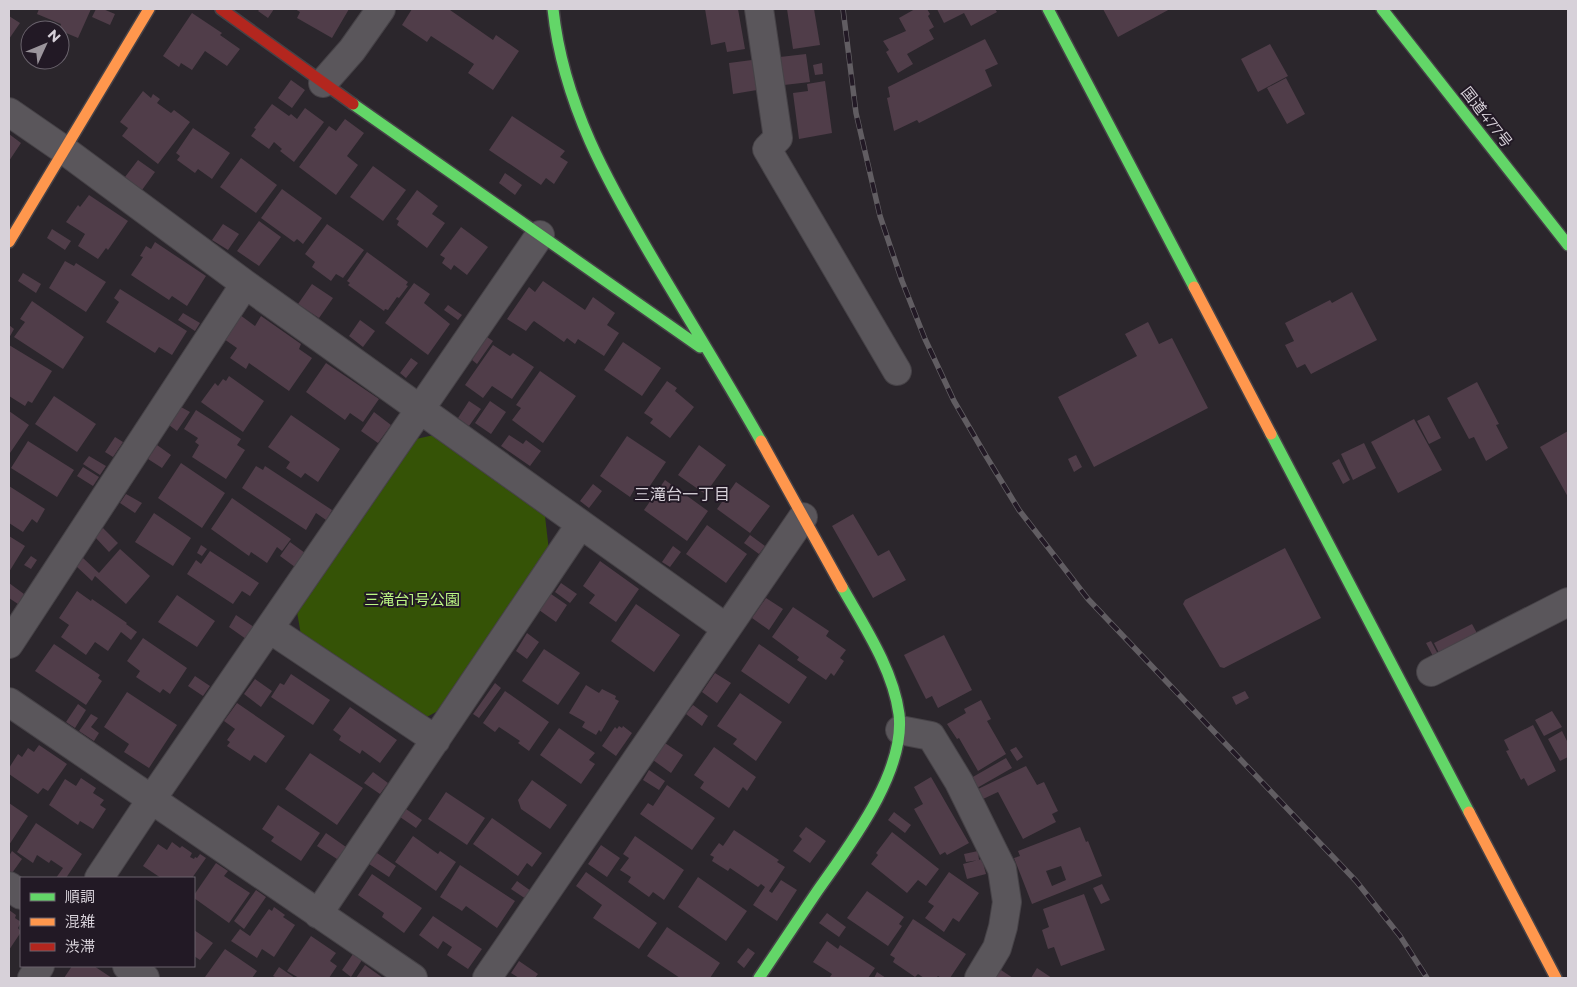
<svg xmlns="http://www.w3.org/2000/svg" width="1577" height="987" viewBox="0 0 1577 987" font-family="Montserrat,'Noto Sans JP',sans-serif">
<rect width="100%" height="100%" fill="#2b262c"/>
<!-- green -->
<path fill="#355306" d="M434,435L545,516L549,551L445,707L425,718L301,635L297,612L416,439Z"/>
<!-- building -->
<path fill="#503d49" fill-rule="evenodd" d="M39,9H91L78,38L59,30L61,24L37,14Z
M96,9H103L115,14L110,25L92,17Z
M260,9H274L268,18L258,11Z
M295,9H349L332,38L297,18L300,12Z
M412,9H451L450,10L493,40L496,35L519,51L493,90L468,73L474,64L431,36L427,42L402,25Z
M705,9H738L745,49L727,52L725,42L711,45Z
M787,9H814L820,45L793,49Z
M915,9H927L930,14L928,16L934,27L929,30L934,39L907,54L913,64L898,73L886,52L889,50L883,41L906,31L899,18Z
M937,9H995L997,12L971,26L964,13L944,23Z
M1103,9H1170L1118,37Z
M192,13L222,33L220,35L240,49L227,66L205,51L192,70L181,63L179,67L163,56Z
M9,16L20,23L9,39Z
M985,39L998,64L985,70L992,86L919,123L917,120L894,131L887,98L890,97L888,87Z
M1270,44L1288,76L1258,92L1241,59Z
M806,54L810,82L784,85L780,57Z
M752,60L757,90L733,94L729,63Z
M822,63L823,74L815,75L813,65Z
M1286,78L1305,114L1287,124L1267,88Z
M291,80L305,90L292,108L278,98Z
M825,81L832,133L799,139L793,93L808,91L807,84Z
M143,91L151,98L153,94L160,99L157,103L171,113L174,110L190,122L158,164L122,136L128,128L120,122Z
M272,104L289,116L291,114L297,119L305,108L324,122L294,162L280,151L282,149L274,142L269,149L251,136L256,129L254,128Z
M512,116L565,151L560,157L568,162L554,184L546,178L541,185L489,150Z
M345,119L364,133L347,156L358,165L336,195L299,167L329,126L336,131Z
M193,128L230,153L212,179L198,169L195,173L177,160L180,156L176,153Z
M9,134L21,143L9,161Z
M241,158L277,185L256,213L220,187Z
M138,160L155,172L142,190L125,177Z
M373,166L406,190L383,221L350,197Z
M505,173L522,185L515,195L499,183Z
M282,189L322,218L303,244L297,239L294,242L261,218Z
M417,190L438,206L432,214L445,223L427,248L397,225L399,221L396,219Z
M89,195L128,221L108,250L106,248L98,259L78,246L85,234L66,222L78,205L80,207Z
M259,221L281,237L259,266L237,251Z
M223,224L239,234L228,250L212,240Z
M327,224L364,250L343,278L336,274L331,281L312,267L315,262L305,254Z
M461,227L488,247L467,275L454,265L451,270L442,263L445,258L440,255Z
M52,229L71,241L65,250L47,238Z
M155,242L206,276L187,306L172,296L169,300L131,275L143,257L140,256L146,246L151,249Z
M367,252L408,282L406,285L408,286L399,298L397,297L388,310L385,309L384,311L348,285L350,283L347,281Z
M65,261L74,266L76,263L106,282L86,312L49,288Z
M23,273L41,284L36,293L18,281Z
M543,281L585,310L593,297L615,313L607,325L619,333L604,356L578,339L575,344L567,338L564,342L534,321L532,323L526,331L507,319L529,287L535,292Z
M414,283L430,294L424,303L450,324L428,355L385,323Z
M312,284L333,298L319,318L298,304Z
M120,289L187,331L172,355L159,347L155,353L106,322L119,302L114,298Z
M1352,292L1377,340L1311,374L1305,364L1297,368L1285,345L1294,341L1285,323L1330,300L1332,303Z
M32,301L84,337L63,369L14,337L25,322L20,319Z
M448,305L462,315L458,320L444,310Z
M183,313L200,323L195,331L178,320Z
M240,315L255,326L261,316L301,344L299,349L312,358L289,391L249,363L246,369L230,358L237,348L224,339Z
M360,320L375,331L363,347L349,336Z
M1148,322L1159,344L1172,338L1208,408L1094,467L1058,397L1137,356L1125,334Z
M9,325L14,329L9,338Z
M487,337L493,341L477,364L472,360Z
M623,342L661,368L642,396L604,370Z
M9,345L52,371L32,403L28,401L25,406L9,396Z
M493,345L510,356L513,353L534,367L512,399L492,386L483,398L465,385Z
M411,358L418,363L406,378L400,373Z
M326,363L379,399L363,422L350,413L345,420L306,392Z
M540,371L576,396L543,443L512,420L521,408L516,405Z
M229,376L264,401L243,432L201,402L215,383L218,386L223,379L226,381Z
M667,381L677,388L675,391L694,407L670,438L650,423L653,419L644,413Z
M1477,382L1499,424L1496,425L1508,448L1486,461L1474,437L1469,439L1447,398Z
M54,396L96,424L77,452L35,424Z
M469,401L481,409L469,426L458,418Z
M490,401L506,412L491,434L475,423Z
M181,407L190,412L177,431L169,425Z
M196,410L241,439L237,445L245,450L226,479L192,457L199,445L195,442L198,438L184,429Z
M9,411L29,425L10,453L9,452Z
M374,412L391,425L378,443L361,431Z
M291,415L340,449L318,482L305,473L301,478L286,468L290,462L268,447Z
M1429,415L1441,438L1429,444L1417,421Z
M1414,419L1442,470L1398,493L1371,442Z
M1568,431V497L1540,447Z
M509,435L523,444L526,440L541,451L530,466L501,446Z
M627,436L666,462L643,496L634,490L630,497L600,476Z
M115,437L123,442L113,457L105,452Z
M28,441L74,470L57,497L11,468Z
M1364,443L1376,468L1353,480L1341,454Z
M157,445L171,455L162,468L148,459Z
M699,445L726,465L705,494L678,475Z
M1076,455L1082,467L1074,472L1068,459Z
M89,456L106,466L100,475L83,464Z
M1339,459L1350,480L1343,484L1332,463Z
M181,463L225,493L202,528L158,498Z
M256,466L263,470L265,466L332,510L326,520L316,513L306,530L242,488Z
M83,467L99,477L93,486L77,476Z
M665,480L708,511L687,541L644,510Z
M736,482L770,506L750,533L717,509Z
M593,484L602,491L589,508L580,501Z
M9,486L45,509L37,523L32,519L23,532L9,523Z
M126,494L142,503L135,513L120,503Z
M232,498L291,539L282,551L277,547L267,563L251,552L249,556L211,529Z
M154,513L191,538L173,566L135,542Z
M853,514L878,556L889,550L906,580L873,598L832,526Z
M707,525L747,554L726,583L686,554Z
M103,528L118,543L109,552L95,537Z
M750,535L765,546L759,554L744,543Z
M9,536L25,546L9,572Z
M290,542L305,553L295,567L280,556Z
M201,545L207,549L202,556L197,553Z
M673,546L681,552L670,567L662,562Z
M1285,548L1321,618L1224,668L1220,667L1183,604L1185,600Z
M120,549L150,576L126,604L95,576L92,581L76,566L83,558L99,573Z
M210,551L259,583L250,596L242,591L233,604L187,574L196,560L201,564Z
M31,556L37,560L31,569L24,565Z
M600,561L639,589L616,622L589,603L595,595L583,586Z
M9,583L24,594L18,604L9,598Z
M561,583L577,594L570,603L555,592Z
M77,591L91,601L92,599L127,623L126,624L137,632L131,640L121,632L108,651L95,642L86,655L61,637L69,625L59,618Z
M551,594L567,605L556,622L539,610Z
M177,595L215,621L197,647L158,622Z
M766,598L783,609L769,630L752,618Z
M636,604L680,635L654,672L611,641Z
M793,607L829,631L826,636L846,650L840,658L844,661L834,676L831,673L826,680L797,660L799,657L772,637Z
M236,615L254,627L246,639L229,627Z
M1472,624L1478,635L1440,655L1434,643Z
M527,633L539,642L527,659L516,651Z
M944,635L972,690L938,708L932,696L926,699L904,655Z
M143,638L187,668L170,694L163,689L160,693L136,677L140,671L127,661Z
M1431,641L1439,656L1434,658L1426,643Z
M54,644L100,675L98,678L102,681L86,705L35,671Z
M759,644L807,677L789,704L741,671Z
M544,649L580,673L558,705L522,681Z
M715,673L731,683L717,703L702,692Z
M291,674L330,700L313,725L271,697L280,683L284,685Z
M195,676L210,686L203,696L188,686Z
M255,679L272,691L261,707L244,694Z
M495,683L501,688L479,718L473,714Z
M586,685L599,693L602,689L616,696L615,699L619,701L601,732L599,730L596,735L582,727L585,722L569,713Z
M505,691L549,722L529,751L518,743L520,741L499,727L495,732L483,723Z
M1245,691L1249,698L1236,705L1232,697Z
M127,692L177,725L149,768L124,752L129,744L104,727Z
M740,693L782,722L756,761L733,744L737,739L717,726Z
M981,700L991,719L987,721L1006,754L978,771L959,738L957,739L947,724L966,713L964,709Z
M237,703L285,736L266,763L254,755L250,761L227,746L230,742L227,740L235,729L224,721Z
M78,704L86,710L75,728L66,722Z
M693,705L708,716L702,726L686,714Z
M350,707L397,740L380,763L362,750L360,754L339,740L341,736L333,730Z
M1552,711L1562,727L1544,736L1535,720Z
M91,714L98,718L91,727L99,733L94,741L79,731Z
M1533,725L1556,771L1528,786L1524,778L1521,780L1506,751L1509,750L1504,740Z
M619,726L622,728L623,726L632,733L616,756L602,746L615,727L617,729Z
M559,728L595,753L589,760L595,764L581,784L540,755Z
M1562,731L1568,743V757L1560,761L1548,739Z
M665,743L683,755L671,773L653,760Z
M39,745L67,764L48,791L43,788L38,794L9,774V768L18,754L22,757L28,748L34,752Z
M714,747L756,777L747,791L743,787L729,808L700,788L704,782L694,775Z
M1016,747L1023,757L1017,761L1010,750Z
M310,753L363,788L337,825L285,789Z
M1006,758L1012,768L977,788L971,778Z
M1026,766L1037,785L1044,782L1058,811L1052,814L1056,822L1023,839L998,792L983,799L978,789Z
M649,770L665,781L659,790L643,780Z
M373,772L388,783L380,794L364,783Z
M931,777L969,843L947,855L945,852L940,855L914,809L923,804L914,787Z
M81,778L96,788L93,793L104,800L100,805L106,809L93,829L80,821L78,825L49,805L65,779L76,786Z
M532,780L567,805L550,829L521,809L518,800Z
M667,785L715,818L692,850L640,814L648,803L653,806Z
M446,792L485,818L467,845L428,819Z
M9,803L28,816L9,845Z
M278,805L320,833L301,861L271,841L274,837L262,829Z
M406,809L422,820L416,828L400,817Z
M894,812L911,825L905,833L888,820Z
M492,818L542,853L532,867L527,863L518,876L473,844Z
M36,823L82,854L66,878H56L63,868L51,860L49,863L37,855L33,863L17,852Z
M806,827L826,841L810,863L793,851L802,839L799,836Z
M1080,827L1086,842L1088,841L1102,876L1032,904L1014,858L1020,856L1018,851ZM1061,866L1066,880L1052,886L1046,871Z
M734,830L779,860L777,862L785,867L769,891L772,893L781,880L797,890L777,921L753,905L765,887L761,884L758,887L730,868L728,871L712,861L714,857L710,855L719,843L723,846Z
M892,832L939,869L926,886L918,880L907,893L871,864L878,855L876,853Z
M326,833L346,847L337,859L317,846Z
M413,836L438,854L440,851L456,862L436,891L395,862Z
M635,836L684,870L664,900L653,892L649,897L628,882L631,877L620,870L629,858L623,854Z
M172,842L180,848L182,846L192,853L190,857L194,859L195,857L197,858L200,854L206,858L192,878H161L143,866L158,844L167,850Z
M601,845L620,858L607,877L588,864Z
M12,851L22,859L12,873L9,871V856Z
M978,851L979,860L966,862L964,854Z
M377,853L396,866L389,877L369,864Z
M982,859L986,874L967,879L963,864Z
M216,863L228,871L224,876L250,893L229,923L194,898V895Z
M460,865L515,901L497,928L466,906L462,911L440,897Z
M586,872L657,923L639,949L593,918L602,905L576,886Z
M949,872L979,893L959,922L953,918L944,932L925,918L934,906L928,902Z
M372,874L422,908L404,933L382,917L384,913L358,895Z
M698,877L747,911L726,941L678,907Z
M517,881L531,891L526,899L511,889Z
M1102,884L1110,900L1101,904L1093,888Z
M256,890L266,897L244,929L234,921Z
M867,891L904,917L899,924L902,926L888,946L847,918Z
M1084,894L1105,950L1061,966L1054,947L1048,949L1042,930L1049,927L1043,909Z
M274,907L285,915L283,917L295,925L274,957L262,949L257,958L231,941L240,929L250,936L269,909L272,911Z
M9,910L16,915L15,918L21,922L18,928L21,932L9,950Z
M827,913L846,927L839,937L819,923Z
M433,916L482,949L468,969L447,955L452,947L443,941L438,949L419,935Z
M913,919L966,954L950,978H941L938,976L936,978H924L918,974L915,977L893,962L895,958L890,955Z
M667,927L720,963L710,978H680L647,956Z
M194,930L213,943L200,960L194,956Z
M311,936L336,953L330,961L337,966L329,978H299L287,971Z
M827,941L838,949L840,945L875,968L868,978L830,977L832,974L813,962Z
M748,948L755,953L744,968L737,962Z
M225,949L257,971L252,978H207L205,977Z
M353,954L362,960L351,977L342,970Z
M519,961L538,974L535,978H519L511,973Z
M365,965L383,978H356Z
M72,966H94L112,978H64Z
M279,967L295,978H277L273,976Z
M1037,968L1052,978H1031Z
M1001,970L1013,978H995Z
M877,972L886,978H874Z"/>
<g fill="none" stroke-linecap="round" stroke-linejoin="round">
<defs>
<path id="street" d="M759,9L778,138L767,149L897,371
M323,83L352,50L381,9
M9,112L64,150L245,284L726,628
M270,629L436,740
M9,644L245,284
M1431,672L1568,602
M9,702L413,978
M900,730L931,736L959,782L1002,869L1007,902L1003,927L997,948L979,978
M99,878L151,800L540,235
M9,886L21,895
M318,914L580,525
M127,966L145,978
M32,978L40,966
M487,978L803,517"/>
<path id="fast" d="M553,9C563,104 608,183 656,264C691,323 727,381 761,441
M1048,9L1194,287
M1382,9L1568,245
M353,104L700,347
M1271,434L1469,812
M759,978C778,950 797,921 816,893C848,847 906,773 899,714C893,669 864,626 842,587"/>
<path id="slow" d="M9,242L149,9
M1194,287L1271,434
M761,441L842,587
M1469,812L1556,978"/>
<path id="jam" d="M221,9L353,104"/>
</defs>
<!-- street casing -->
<use href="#street" stroke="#464247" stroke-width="30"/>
<!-- fast casing -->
<use href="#fast" stroke="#464247" stroke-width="14"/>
<!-- slow casing -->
<use href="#slow" stroke="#464247" stroke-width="14"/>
<!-- jam casing -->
<use href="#jam" stroke="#464247" stroke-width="14"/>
<!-- street -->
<use href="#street" stroke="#5a565b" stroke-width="28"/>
<!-- fast -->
<use href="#fast" stroke="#63d668" stroke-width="11"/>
<!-- slow -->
<use href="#slow" stroke="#ff974d" stroke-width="11"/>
<!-- jam -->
<use href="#jam" stroke="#b3261e" stroke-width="11"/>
<defs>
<path id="rail" d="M843,9L856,113L880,216L902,281L925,339L954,401L986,456L1019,510L1088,599L1356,881L1400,936L1427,978"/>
</defs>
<!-- rail casing -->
<use href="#rail" stroke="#615d62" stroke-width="5.5"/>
<!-- rail -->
<use href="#rail" stroke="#221925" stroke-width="4" stroke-dasharray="11" stroke-linecap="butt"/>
</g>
<g text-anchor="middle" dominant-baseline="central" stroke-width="4" stroke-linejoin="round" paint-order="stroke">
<!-- street labels -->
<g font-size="15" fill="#d7d1d9" stroke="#221925">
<text transform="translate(1487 117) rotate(52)">国道477号</text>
</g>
<!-- park labels -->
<g font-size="15" fill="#bcf784" stroke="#221925">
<text x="412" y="599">三滝台1号公園</text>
</g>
<!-- neighbourhood labels -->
<g font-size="16" fill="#d7d1d9" stroke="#221925">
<text x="682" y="494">三滝台一丁目</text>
</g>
</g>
<!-- border -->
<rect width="1577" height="987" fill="none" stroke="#d7d1d9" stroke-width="20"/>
<!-- legend -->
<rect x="20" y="877" width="175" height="90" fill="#221925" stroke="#6a636d"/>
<rect x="30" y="893" width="25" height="8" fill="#63d668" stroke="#6a636d"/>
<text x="65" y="902" font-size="15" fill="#d7d1d9">順調</text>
<rect x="30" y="918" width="25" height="8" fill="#ff974d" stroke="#6a636d"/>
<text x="65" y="927" font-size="15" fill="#d7d1d9">混雑</text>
<rect x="30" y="943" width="25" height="8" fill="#b3261e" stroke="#6a636d"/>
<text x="65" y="952" font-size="15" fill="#d7d1d9">渋滞</text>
<!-- north arrow -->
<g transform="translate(45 45) rotate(46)"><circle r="24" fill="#221925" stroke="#6a636d"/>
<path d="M0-4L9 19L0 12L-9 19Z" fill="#9b959c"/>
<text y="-8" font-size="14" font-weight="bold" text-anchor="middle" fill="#d7d1d9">N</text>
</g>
</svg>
